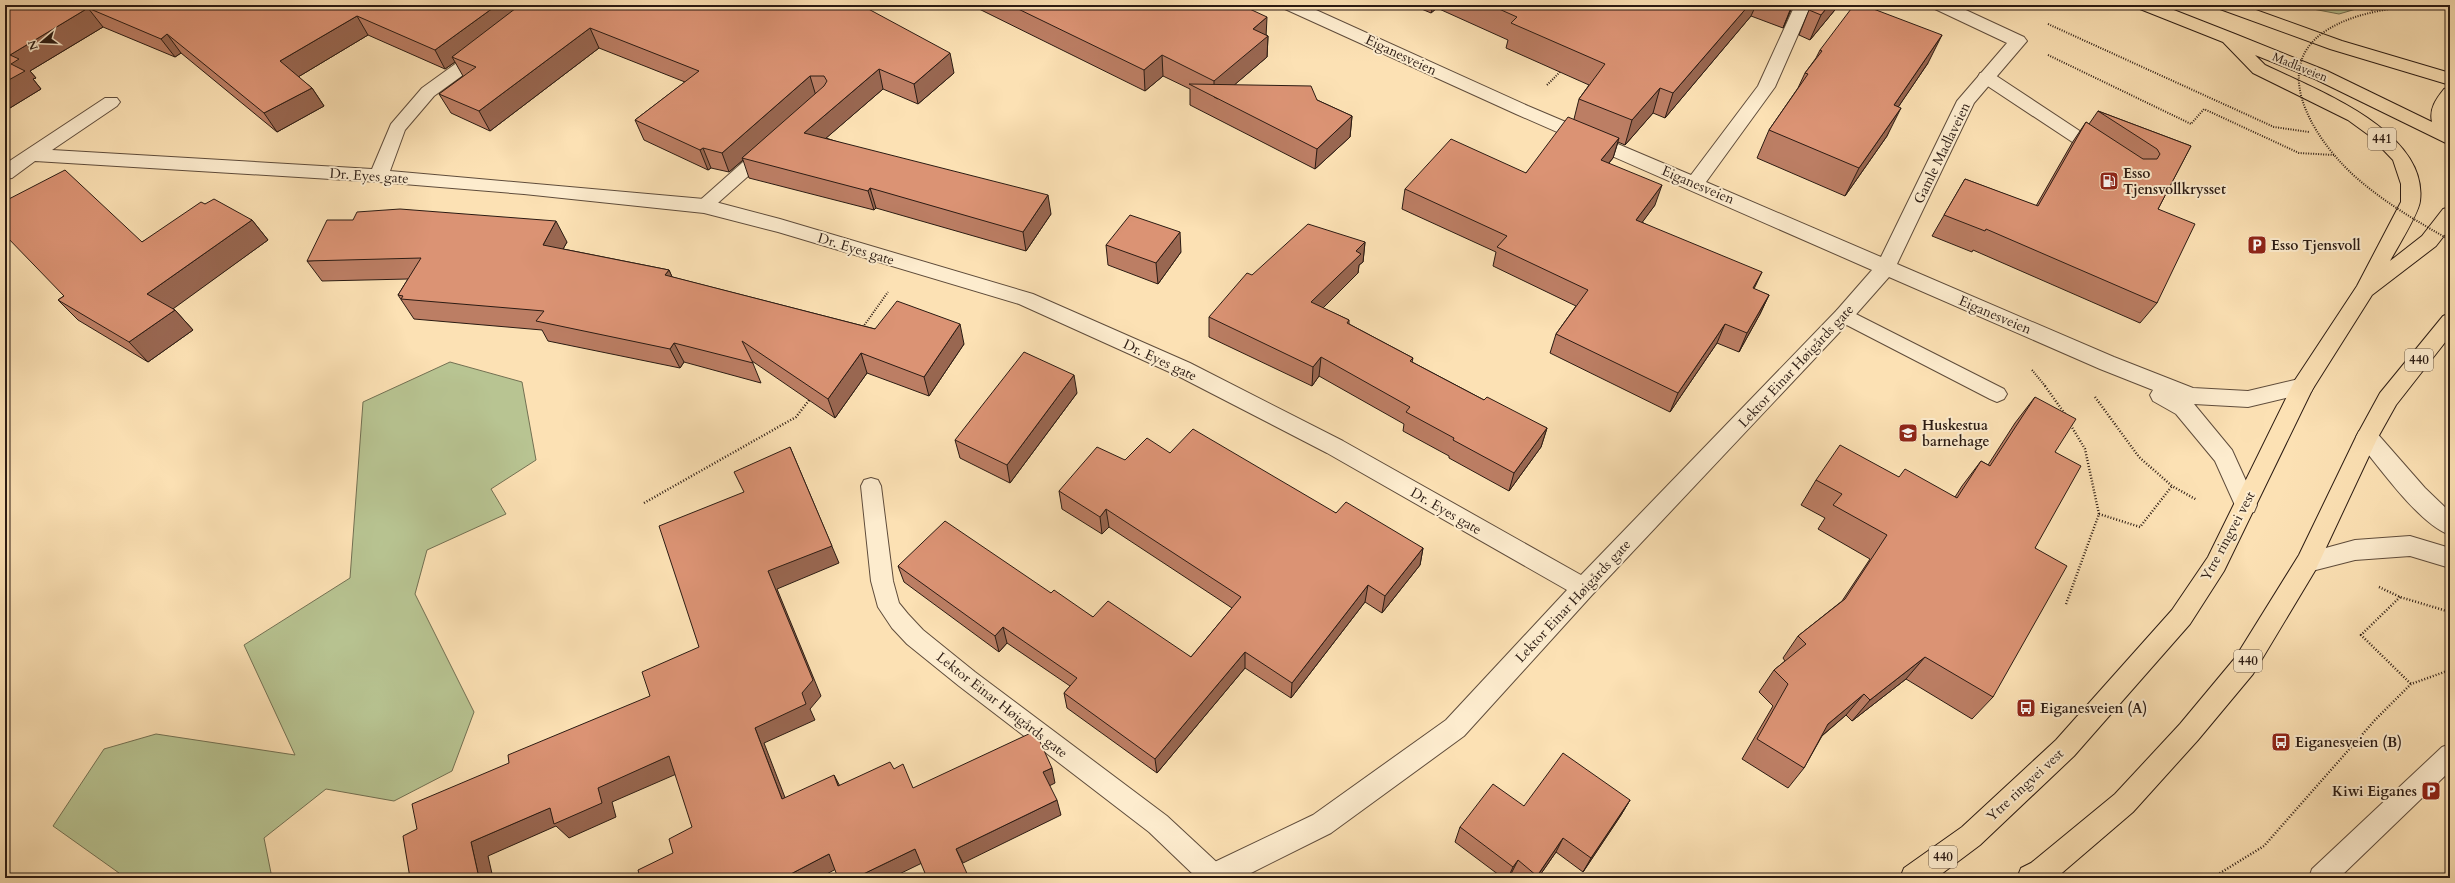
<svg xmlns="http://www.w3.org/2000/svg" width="2455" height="883" viewBox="0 0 2455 883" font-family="Cardo,serif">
<rect width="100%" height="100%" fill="#fce1b4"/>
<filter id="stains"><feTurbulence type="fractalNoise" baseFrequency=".005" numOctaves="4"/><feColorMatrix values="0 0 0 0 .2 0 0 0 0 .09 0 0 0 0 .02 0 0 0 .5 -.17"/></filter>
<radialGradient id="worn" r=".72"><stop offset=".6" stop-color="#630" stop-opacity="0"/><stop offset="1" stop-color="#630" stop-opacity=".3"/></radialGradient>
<!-- green -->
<path fill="#b8c492" stroke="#727052" d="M2292,5H2350L2356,9L2339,14Z
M450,362L522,382L536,460L491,489L506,514L427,550L415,594L474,712L452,771L394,801L326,789L264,838L272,878H96L119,873L53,826L104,749L156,734L295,755L244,645L350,578L363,402Z"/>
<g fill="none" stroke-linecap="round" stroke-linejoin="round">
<defs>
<path id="lane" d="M1986,72L1992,73L2104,147L2106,151L2104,155H2092L1980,81L1978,77L1980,73Z
M767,144L773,146L775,150L773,154L710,210L704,212L698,210L695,206L698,202L761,146Z
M1844,308L2004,389L2007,394L2004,399L1997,402L1990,399L1837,320L1835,315L1837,310Z
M871,478L878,480L881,486L893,581L899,603L908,614L923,630L975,672L1167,816L1223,868L1226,878H1197L1149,832L959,686L907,644L892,628L878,607L871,581L861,486L864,480Z
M2450,744V771L2339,878H2309L2312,869L2442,747Z"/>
<path id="street" d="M1283,5H1305L1528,106L1691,175L1758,86L1795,5H1811L1775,87L1706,182L1881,257L1957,101L2007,43L1935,9L1933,5H1955L2024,37L2027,41L1974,103L1897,264L2114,357L2193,388L2248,391L2303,378L2311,380L2314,386L2311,392L2248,407L2194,404L2232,450L2257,505L2254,512L2246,514L2238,512L2215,461L2176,414L2153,401L2150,395L2153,390L2100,369L1889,277L1851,320L1592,595L1464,736L1331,833L1241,878H1198L1202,868L1313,815L1446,720L1567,590L1327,453L1176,375L1019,304L778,232L704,213L524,194L379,182L35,161L12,178L5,179V164L105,98H117L120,102L117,106L52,150L372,169L391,124L422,88L476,49H488L491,53L488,57L434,96L405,130L390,171L704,199L780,219L1033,294L1190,363L1343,441L1581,575L1837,310L1872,270L1516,114L1285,9Z
M2367,428L2375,431L2425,488L2450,512V535C2419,524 2381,469 2359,443L2356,437L2359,431Z
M2410,536L2450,548V568L2410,556L2355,560L2308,572L2300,569L2296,562L2300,555L2355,540Z"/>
<path id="primary" d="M2138,5H2161L2235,34L2327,71L2432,122C2429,109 2436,99 2444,89L2450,87V145L2315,79L2255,55L2265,65C2314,89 2429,131 2420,201C2419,213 2397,248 2390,261L2422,236L2443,209L2450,207V228L2436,246L2372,295L2312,390L2224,571L2190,624L2074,756L1980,845L1936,878H1900L1904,868L1962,827L2056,740L2172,610L2208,557L2295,380L2357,286L2401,202V184L2393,160L2370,136L2348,120L2253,73L2223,42L2140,9Z
M2218,5H2242L2342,41L2450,73V85L2330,49L2220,9Z
M2450,313V336L2396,405L2377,439L2316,569L2253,674L2198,740L2133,812L2056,878H2017L2021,868L2031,863L2115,794L2180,724L2235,658L2299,555L2356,437L2380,393L2443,316Z"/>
</defs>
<!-- lane casing -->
<use href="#lane" stroke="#5f4c3b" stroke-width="2"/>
<!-- street casing -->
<use href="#street" stroke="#5f4c3b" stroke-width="2"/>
<!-- primary casing -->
<use href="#primary" stroke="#2b1b13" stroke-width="2"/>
<!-- path-far1 -->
<path stroke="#2b1b13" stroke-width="2" stroke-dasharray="1 1.5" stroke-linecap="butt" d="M2366,5L2373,11
M2380,5L2385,9
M2411,5L2450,7
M2048,24L2274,127L2309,132
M2048,55L2191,124L2204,109L2299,153L2334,155
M1547,85L1562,70
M863,327L888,292
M2032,370L2046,387"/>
<!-- path -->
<path stroke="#2b1b13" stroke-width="2.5" stroke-dasharray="1 2" stroke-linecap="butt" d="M2045,386L2065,414
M2095,397L2139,457L2172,486L2197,500
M644,503L796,417L810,399
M2099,514L2140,527L2172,486
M2379,587L2400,597L2450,612
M2400,597L2361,635L2411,684
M2066,604L2099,514L2085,449L2070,424
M2212,878L2264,846L2375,720L2411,684L2450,670"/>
<!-- lane -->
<use href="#lane" fill="#fdecce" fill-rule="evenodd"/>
<!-- street -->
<use href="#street" fill="#fdecce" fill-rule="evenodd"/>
<!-- primary -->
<use href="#primary" fill="#fce1b4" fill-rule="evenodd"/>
<!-- path-bridge -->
<path stroke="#2b1b13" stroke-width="2" stroke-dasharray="1 1.5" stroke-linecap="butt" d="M2410,6C2380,10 2349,15 2324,32C2266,72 2321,148 2359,180C2387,204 2418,222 2450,240"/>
</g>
<!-- wall -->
<path fill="#bc7e64" stroke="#2b1b13" d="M5,5H562L954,73L918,104L883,89L826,138L1051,214L1026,251L876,208L874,210L749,178L743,160L729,172L711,168L708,170L644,140L635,120L685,82L599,48L490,131L451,113L439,94L463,76L455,62L445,69L368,35L298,77L312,88L324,106L277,132L181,53L175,57L103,27L30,71L36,78L33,79L41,89L5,111Z
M971,5H1241L1266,35L1268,36L1267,57L1234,85L1317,100L1352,116L1350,137L1315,169L1190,105V89L1163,76L1145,91Z
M1412,5H1793L1783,28L1751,16L1665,118L1653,113L1625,145L1618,142L1613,158L1609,163L1655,205L1642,222L1754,289L1769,295L1760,314L1739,352L1717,343L1670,412L1550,353L1556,334L1576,306L1493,266L1496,252L1402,209L1405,189L1526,173L1574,119L1579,99L1589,85L1506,48L1508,40L1437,8L1431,13Z
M1811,5H1839L1810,40L1799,35Z
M1820,50L1928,63L1898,107L1887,136L1845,196L1757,158L1769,130L1798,88L1805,73L1816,58Z
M2098,111L2191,146L2158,209L2157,303L2140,323L1973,250L1972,252L1932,236L1965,179L2036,206L2072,143L2086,122L2089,124Z
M205,204L252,220L268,240L173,308L175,310L193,330L148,362L78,320L58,300L142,242Z
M567,242L563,249L669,270L672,277L875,329L964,344L929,396L867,373L835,418L752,361L761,383L684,362L680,368L548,341L542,330L414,319L398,295L408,279L322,281L307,261Z
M1365,242L1363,262L1359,265L1358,273L1323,308L1349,320V324L1413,358L1412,362L1484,400L1547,428L1541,447L1509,491L1449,458V456L1403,431L1404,424L1319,376L1312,386L1209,337V317L1252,275Z
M1106,245L1181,252L1158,284L1108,265Z
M1077,393L1010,483L960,458L955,440Z
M2035,397L2055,452L2035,548L1993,697L1972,719L1906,679L1852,721L1846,715L1822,736L1804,768L1788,788L1742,759L1773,706L1759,692L1774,670L1785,661L1783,658L1798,636L1842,601L1870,559L1818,529L1825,518L1801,505L1816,480L1899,477L1955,497L1962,486L1981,461L1988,465L2015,423Z
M1170,453L1336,513L1423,548L1420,565L1382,613L1365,602L1291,698L1245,668L1157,773L1067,708L1064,693L1070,686L1007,643L999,652L904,582L898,566L1051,593L1093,617L1191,657L1232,608L1109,527L1102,534L1062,509L1059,491L1125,460Z
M1630,800L1621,815L1583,872L1556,852L1538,878H1516L1511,874L1508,878H1503L1455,842L1460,827L1524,806Z"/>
<!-- shaded-wall -->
<path fill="#996751" stroke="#2b1b13" d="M497,5H528L452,57L455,62L445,69L435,50Z
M1433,5H1437V8L1431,13Z
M1749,5H1756L1751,16L1665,118L1673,93Z
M1792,5H1793L1783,28Z
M1829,5H1839L1810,40L1821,15Z
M88,8L103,27L30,71L36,78L33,79L41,89L5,111V82L11,64L10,55Z
M357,16L368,35L293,80L280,61Z
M1267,17L1266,37L1268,36L1267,57L1218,99L1214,97V81L1253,29Z
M590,28L599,48L490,131L479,111Z
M167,34L181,53L175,57L161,39Z
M1942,35L1928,63L1880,134L1894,105Z
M950,53L954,73L918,104L914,84Z
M1162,55L1163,76L1145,91L1144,70Z
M879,69L883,89L810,152L804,133Z
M810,76L816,96L742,158L743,160L729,172L722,153Z
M312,88L324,106L277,132L264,113Z
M1660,88L1653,113L1625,145L1632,120Z
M1901,108L1887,136L1845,196L1859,168Z
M1352,116L1350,137L1315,169L1317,149Z
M1619,138L1613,158L1595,179L1601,160Z
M703,148L711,168L708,170L700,150Z
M1662,185L1655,205L1630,239L1636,220Z
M870,188L876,208L874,210L868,191Z
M1048,195L1051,214L1026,251L1023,232Z
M252,220L268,240L166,314L147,294Z
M556,221L567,242L554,265L543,245Z
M1180,232L1181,252L1158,284L1156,263Z
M1365,242L1363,262L1359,265L1358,273L1310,321L1311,302L1356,251Z
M669,270L678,290L665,275Z
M1762,272L1753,291V288Z
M1769,295L1760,314L1739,352L1747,333Z
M175,310L193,330L148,362L129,342Z
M960,324L964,344L929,396L924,377Z
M1725,324L1717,343L1670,412L1678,393Z
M674,343L684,362L680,368L670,349Z
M861,353L867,373L835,418L828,399Z
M1321,357L1319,376L1312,386L1313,367Z
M1074,375L1077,393L1010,483L1007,465Z
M1547,428L1541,447L1509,491L1514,473Z
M790,447L839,563L777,589L821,696L810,709L815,720L764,743L791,813L782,799L755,728L802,693L768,571Z
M1106,509L1109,527L1102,534L1100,517Z
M1423,548L1420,565L1382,613L1385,596Z
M1368,585L1365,602L1291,698L1292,683Z
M1003,627L1007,643L999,652L995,636Z
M1245,652V668L1157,773L1155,759Z
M1925,657L1906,679L1852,721L1870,700Z
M1864,694L1846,715L1811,745L1828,724Z
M669,756L681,772L612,802L616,817L569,838L556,826L488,856L493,878H479L471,842Z
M1052,768L1055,783L1047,787L1043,772Z
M834,775L842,790L838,786Z
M1057,800L1061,815L963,863L956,849Z
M1630,800L1621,815L1583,872L1591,858Z
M1563,838L1556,852L1538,878H1536Z
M915,849L922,863L891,878H855Z
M829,854L838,868L819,878H783Z
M1518,860L1511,874L1508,878L1513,867Z"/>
<!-- building -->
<path fill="#db9374" stroke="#2b1b13" d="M5,5H497L435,50L357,16L280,61L312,88L264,113L167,34L161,39L88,8L10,55L19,59L11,64L25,71L5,82Z
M520,5H861L950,53L914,84L879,69L804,133L1048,195L1023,232L870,188L868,191L742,158L824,86L827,81L824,76H810L722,153L703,148L700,150L635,120L699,71L590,28L479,111L439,94L476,67L452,57Z
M1010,5H1241L1267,17L1253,29L1268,36L1214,81L1162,55L1144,70Z
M1490,5H1749L1673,93L1660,88L1632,120L1579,99L1605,64L1511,23L1517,17Z
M1811,5H1829L1821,15L1809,10Z
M1854,5H1863L1942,35L1894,105L1901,108L1859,168L1769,130L1808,74L1805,73L1822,51L1820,50Z
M1189,84L1311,86L1317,100L1352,116L1317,149Z
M2098,111L2191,146L2158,209L2195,224L2157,303L1986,229L1985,231L1944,215L1965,179L2038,206L2086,122L2143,159H2157L2160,154L2157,149Z
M1568,117L1619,138L1601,160L1662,185L1636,220L1762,272L1753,288L1769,295L1747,333L1725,324L1678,393L1556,334L1588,290L1497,247L1507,236L1405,189L1451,139L1526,173Z
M65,170L142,242L201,202L205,204L214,199L252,220L147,294L175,310L129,342L58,300L64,296L5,235V201Z
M400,209L556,221L543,245L669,270L665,275L875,329L897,301L960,324L924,377L861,353L828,399L742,341L753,363L674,343L670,349L536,321L544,311L401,299L403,296L398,295L421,258L307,261L327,220H353L357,212Z
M1130,215L1180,232L1156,263L1106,245Z
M1308,224L1365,242L1356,251L1361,254L1311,302L1349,320L1347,323L1413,358L1410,361L1484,400L1487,397L1547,428L1514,473L1453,440L1454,438L1406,412L1410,407L1321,357L1313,367L1209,317L1247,273L1252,275Z
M1024,352L1074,375L1007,465L955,440Z
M2035,397L2076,419L2055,452L2081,466L2035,548L2067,566L1993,697L1925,657L1870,700L1864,694L1828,724L1804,768L1757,739L1788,684L1774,670L1806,644L1798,636L1845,599L1887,535L1833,505L1842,494L1816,480L1840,445L1899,477L1905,469L1957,498L1981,461L1990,466Z
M1193,429L1336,513L1346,502L1423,548L1385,596L1368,585L1292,683L1245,652L1155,759L1064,693L1077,678L1003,627L995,636L898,566L945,521L1051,593L1054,590L1093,617L1108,601L1191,657L1241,597L1106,509L1100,517L1059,491L1097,447L1125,460L1147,438L1170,453Z
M790,447L832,546L768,571L813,680L802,693L806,704L755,728L782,799L834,775L838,786L890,762L894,769L903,764L913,788L1033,732L1037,735L1052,768L1043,772L1057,800L956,849L969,878H927L915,849L855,878H838L829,854L783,878H640L638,870L673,853L669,839L692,827L669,756L598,788L602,803L554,824L550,808L471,842L479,878H410L403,836L417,829L412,804L509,763L508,755L650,696L642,672L699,647L659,526L744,492L734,472Z
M1563,753L1630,800L1591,858L1563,838L1537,876L1518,860L1513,867L1460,827L1493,784L1524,806Z"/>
<!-- icons -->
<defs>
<symbol id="fuel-square" viewBox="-11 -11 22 22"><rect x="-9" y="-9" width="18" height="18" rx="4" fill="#8f2418" stroke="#fdecce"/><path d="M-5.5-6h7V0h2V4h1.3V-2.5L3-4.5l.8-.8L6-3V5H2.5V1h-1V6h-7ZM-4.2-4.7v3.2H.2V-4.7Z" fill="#fff"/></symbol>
<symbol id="parking-square" viewBox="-11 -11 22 22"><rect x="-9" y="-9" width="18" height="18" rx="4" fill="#8f2418" stroke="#fdecce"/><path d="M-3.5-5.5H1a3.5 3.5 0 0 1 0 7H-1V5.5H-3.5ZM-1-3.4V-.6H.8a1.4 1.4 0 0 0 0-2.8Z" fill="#fff"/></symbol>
<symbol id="school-square" viewBox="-11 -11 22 22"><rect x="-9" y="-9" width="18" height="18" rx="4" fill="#8f2418" stroke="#fdecce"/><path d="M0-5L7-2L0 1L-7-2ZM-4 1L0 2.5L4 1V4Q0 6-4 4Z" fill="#fff"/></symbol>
<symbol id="bus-square" viewBox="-11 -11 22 22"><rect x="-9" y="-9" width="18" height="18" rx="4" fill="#8f2418" stroke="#fdecce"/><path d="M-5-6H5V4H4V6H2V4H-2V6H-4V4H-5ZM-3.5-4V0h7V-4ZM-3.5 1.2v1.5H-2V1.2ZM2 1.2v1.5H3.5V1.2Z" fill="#fff"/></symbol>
</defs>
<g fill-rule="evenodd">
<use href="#fuel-square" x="2098" y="170" width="22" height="22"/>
<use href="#parking-square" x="2246" y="234" width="22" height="22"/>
<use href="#school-square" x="1897" y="422" width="22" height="22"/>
<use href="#bus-square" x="2015" y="697" width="22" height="22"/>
<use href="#bus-square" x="2270" y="731" width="22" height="22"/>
<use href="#parking-square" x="2420" y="780" width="22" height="22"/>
</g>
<g text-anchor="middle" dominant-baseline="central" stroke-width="4" stroke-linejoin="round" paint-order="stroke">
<!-- far-street labels -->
<g font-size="12" fill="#2b1b13" stroke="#fdecce">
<text transform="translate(2300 67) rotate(22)">Madlaveien</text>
</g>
<!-- shield labels -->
<g fill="#fdecce" stroke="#6a5a4b" stroke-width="1">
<rect x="2368" y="128" width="28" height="22" rx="3"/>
<rect x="2405" y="349" width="28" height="22" rx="3"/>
<rect x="2234" y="650" width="28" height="22" rx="3"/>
<rect x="1929" y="846" width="28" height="22" rx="3"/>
</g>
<g font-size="13" font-weight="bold" fill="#2b1b13">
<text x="2382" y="139">441</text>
<text x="2419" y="360">440</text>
<text x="2248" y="661">440</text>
<text x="1943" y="857">440</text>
</g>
<!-- street labels -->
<g font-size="14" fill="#2b1b13" stroke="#fdecce">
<text transform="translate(1401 55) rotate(25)">Eiganesveien</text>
<text transform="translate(1942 153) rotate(-64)">Gamle Madlaveien</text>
<text transform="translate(369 176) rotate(4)">Dr. Eyes gate</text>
<text transform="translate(1698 185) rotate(23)">Eiganesveien</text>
<text transform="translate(856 249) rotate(17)">Dr. Eyes gate</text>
<text transform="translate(1995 315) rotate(23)">Eiganesveien</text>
<text transform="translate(1160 360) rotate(25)">Dr. Eyes gate</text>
<text transform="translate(1796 366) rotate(-47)">Lektor Einar Høigårds gate</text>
<text transform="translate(1446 511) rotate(30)">Dr. Eyes gate</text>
<text transform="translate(2228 536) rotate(-62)">Ytre ringvei vest</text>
<text transform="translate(1573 601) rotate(-47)">Lektor Einar Høigårds gate</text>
<text transform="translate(1002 705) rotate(38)">Lektor Einar Høigårds gate</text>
<text transform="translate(2025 785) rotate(-43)">Ytre ringvei vest</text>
</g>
<!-- poi labels -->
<g font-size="14" font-weight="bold" fill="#2b1b13" stroke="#fdecce" text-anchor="start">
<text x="2123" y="173">Esso<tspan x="2123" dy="16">Tjensvollkrysset</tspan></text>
<text x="2271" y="245">Esso Tjensvoll</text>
<text x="1922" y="425">Huskestua<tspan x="1922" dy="16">barnehage</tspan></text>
<text x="2040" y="708">Eiganesveien (A)</text>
<text x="2295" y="742">Eiganesveien (B)</text>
<text x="2417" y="791" text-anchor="end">Kiwi Eiganes</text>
</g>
</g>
<!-- margin -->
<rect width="2455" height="883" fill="none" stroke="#fce1b4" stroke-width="20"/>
<rect x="6" y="6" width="2443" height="871" fill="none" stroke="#2b1b13" stroke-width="2"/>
<rect x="10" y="10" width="2435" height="863" fill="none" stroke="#2b1b13"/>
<!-- north arrow -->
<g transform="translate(42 42) rotate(251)" stroke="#fdecce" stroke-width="3" paint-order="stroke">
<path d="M0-3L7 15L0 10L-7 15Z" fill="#2b1b13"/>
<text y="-6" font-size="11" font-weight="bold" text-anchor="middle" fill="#2b1b13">N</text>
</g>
<rect width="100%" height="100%" filter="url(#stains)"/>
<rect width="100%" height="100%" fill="url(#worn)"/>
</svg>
